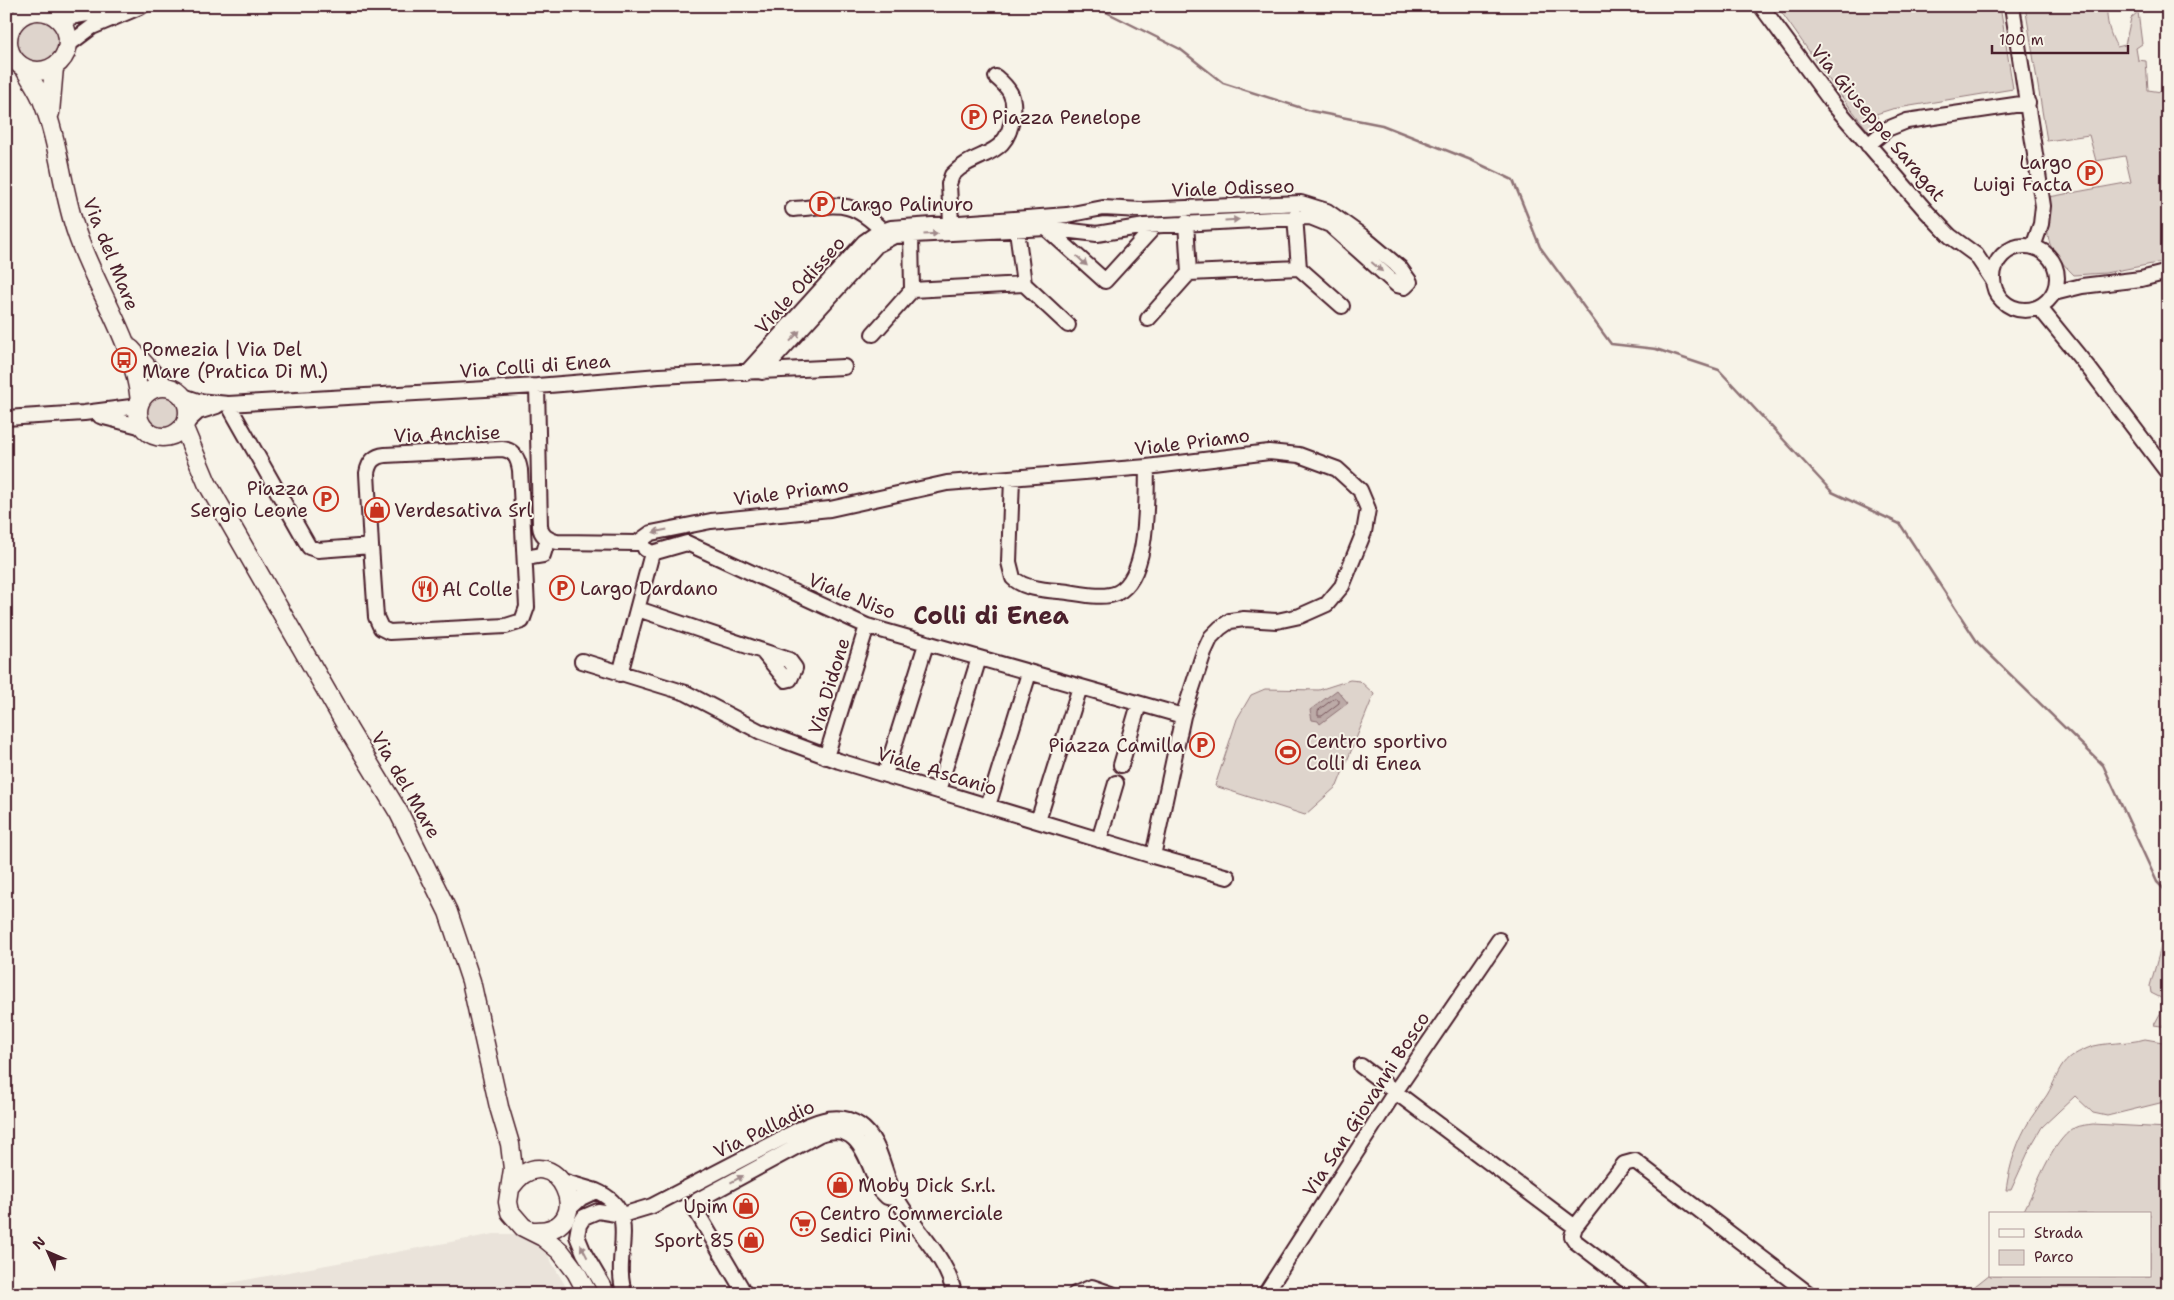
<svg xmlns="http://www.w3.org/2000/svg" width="2174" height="1300" viewBox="0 0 2174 1300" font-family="'Shantell Sans',sans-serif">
<rect width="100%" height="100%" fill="#f7f3e8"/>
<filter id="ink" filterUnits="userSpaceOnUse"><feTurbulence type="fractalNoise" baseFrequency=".02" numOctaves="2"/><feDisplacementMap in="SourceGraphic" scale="10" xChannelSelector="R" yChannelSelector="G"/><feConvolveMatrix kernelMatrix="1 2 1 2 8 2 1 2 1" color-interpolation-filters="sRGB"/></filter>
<g filter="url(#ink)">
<!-- built -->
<path fill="#eae3da" d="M494,1234H516L543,1247L570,1294H170Z"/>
<!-- green -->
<path fill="#ded4cc" stroke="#947a7c" d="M1777,6H2000L2013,89L1892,109L1876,114L1882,130L1873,137L1835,88Z
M2025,6H2107C2106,21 2110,35 2117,47L2125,45L2131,18L2138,12L2142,44L2136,48L2138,60L2146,61L2148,90L2168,93V261L2105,273L2074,275C2041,242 2048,240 2049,197L2131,182L2125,156L2096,161L2089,135L2047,141Z
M15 41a23 23 0 1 1 46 0a23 23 0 1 1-46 0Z
M142 412a21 21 0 1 1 42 0a21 21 0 1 1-42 0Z
M1350,680L1360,681L1374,694L1337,786L1305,815L1215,786L1237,719L1251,695L1265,689L1319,690Z
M2168,922V1027L2154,1025L2167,1001L2151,993L2150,986Z
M2145,1039L2168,1043V1101L2107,1116L2093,1113L2075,1096L2042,1127L2031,1146L2011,1190H2006C2010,1163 2017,1141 2031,1118C2036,1110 2042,1103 2047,1095C2061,1071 2058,1060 2088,1048C2101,1042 2129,1044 2145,1039Z
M2093,1124L2168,1128V1294H1965L1990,1274V1276H2150V1214H2022C2036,1189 2051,1142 2074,1128C2079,1125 2087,1125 2093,1124Z"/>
<!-- water -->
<path fill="#bcaaa7" stroke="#8e7275" d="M1337,690L1348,703L1320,724L1318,721L1312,720L1310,710Z"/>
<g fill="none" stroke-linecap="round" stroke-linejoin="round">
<!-- shore -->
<path stroke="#78575d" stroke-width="1" d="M1335,698L1339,700V703L1322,716H1318V711Z"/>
<!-- stream -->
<path stroke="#8e7275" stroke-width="2.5" d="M1094,6L1180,49L1223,83L1311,111L1382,125L1471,160L1513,180L1540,247L1611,344L1656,349L1719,370L1832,492L1900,524L1978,643L2103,765L2157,882L2168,893"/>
<defs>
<path id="minor" d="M1761,6L1833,104L1927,212L1950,236L1976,255L1992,279
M2012,6L2043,206L2041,224L2033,247
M59,19L87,14L108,6
M68,45L92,27L142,6
M1868,145L1887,129L1907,121L2028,103
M793,209C837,206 848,197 882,230
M1295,216L1299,268L1342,306
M951,223L949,184L952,175C978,148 1008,161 1013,113C1015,96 1009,88 996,77
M1046,228L1105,281L1156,225
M1017,230L1024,284
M1993 278a32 32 0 1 1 64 0a32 32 0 1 1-64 0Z
M1189,273L1299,268
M912,290L1024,284L1068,325
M2054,293L2082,286L2141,279L2168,272
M2039,307L2091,371L2168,473
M1148,319L1189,273L1186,222
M873,334L912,290L911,235
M746,373L864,242L877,233L891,228L1067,215L1103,208L1141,210L1301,203L1327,211L1362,236L1400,268L1410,282L1405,287L1397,285L1330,225L1310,217L1145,226L1097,234L1046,228L894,236L877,245L762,372
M537,386L540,526C541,536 548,540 557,542L637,543
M183,396L198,401L228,404L537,386L659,376L844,367
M228,404L309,547L318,550L371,546L376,617L381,628L389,632L506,626L522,621L527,607L520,470C518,458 514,450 502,449L385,455C374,456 369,462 367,473L371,546
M100,416L143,427
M6,418L84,413L139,406
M187,422L198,412L217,406
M1012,478L1009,562L1013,578C1025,590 1051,590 1068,592C1082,594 1103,599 1117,593C1150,577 1146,498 1147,467
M687,543L867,626L1183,716
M645,549L652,553L687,543
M525,558L543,555L548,539
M638,609L789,660L795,668L790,679L786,680L763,652
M582,661L686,693L761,732L839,761L1153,856L1183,716L1204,652L1211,637L1220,628L1230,621L1244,619L1277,621L1300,616L1327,604L1342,586L1364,532L1368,509L1360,490L1337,469L1299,455L1269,452L1147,467L947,483L830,509L711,521L651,533L637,543
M620,674L652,553
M826,757L867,626
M1121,765L1139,704
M885,775L926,644
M938,791L979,658
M988,806L1029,673
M1038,821L1080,687
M1099,840L1116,783
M1153,856L1228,877
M1361,1066L1575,1227L1572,1236L1576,1242L1644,1294
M562,1181L596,1191L581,1198L568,1210
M596,1191C644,1211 610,1257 625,1294
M1575,1227L1624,1164L1635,1161L1809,1294
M1267,1291L1395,1092L1499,940
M608,1294L584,1253L577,1236L579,1225L584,1217L598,1211L622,1215L652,1206L800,1129C819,1120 840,1112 859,1125C880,1139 882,1167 892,1189C908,1226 947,1253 954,1294
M745,1294L695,1209L694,1204L698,1200L818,1135C861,1118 866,1162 881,1191L887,1197L896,1198
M1075,1294L1092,1287L1112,1294"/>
<path id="major" d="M8 41a30 30 0 1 1 60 0a30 30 0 1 1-60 0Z
M24,68C31,80 40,92 44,105C60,146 62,192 77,234C96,290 134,341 140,401
M50,113L54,67
M131,349L164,386
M138 412a25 25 0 1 1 50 0a25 25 0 1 1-50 0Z
M184,428L207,483L350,732L399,813L448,912L471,981L499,1107L510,1144L513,1169L508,1202L510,1212L523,1227L543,1237L560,1251L576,1272L588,1294
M511,1187C554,1128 604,1234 533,1231"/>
</defs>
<!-- minor casing -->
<use href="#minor" stroke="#4a1f2b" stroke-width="18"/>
<!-- major casing -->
<use href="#major" stroke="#4a1f2b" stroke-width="21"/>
<!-- minor -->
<use href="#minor" stroke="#f7f3e8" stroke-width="14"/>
<!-- major -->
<use href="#major" stroke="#f7f3e8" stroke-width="18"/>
</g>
<!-- one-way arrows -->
<defs><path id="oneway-solid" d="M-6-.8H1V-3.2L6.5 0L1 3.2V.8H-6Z" transform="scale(1.25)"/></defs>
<g fill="#a0898a">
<use href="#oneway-solid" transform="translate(1232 220) rotate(-3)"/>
<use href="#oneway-solid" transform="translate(931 234) rotate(-3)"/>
<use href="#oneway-solid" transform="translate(1082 261) rotate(43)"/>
<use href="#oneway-solid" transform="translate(1377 267) rotate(41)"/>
<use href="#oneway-solid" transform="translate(795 336) rotate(-48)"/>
<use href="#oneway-solid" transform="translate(660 531) rotate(168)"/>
<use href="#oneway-solid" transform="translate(737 1179) rotate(-29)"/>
<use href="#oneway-solid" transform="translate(584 1251) rotate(-117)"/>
</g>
</g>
<!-- icons -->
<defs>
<symbol id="parking-ring" viewBox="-11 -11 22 22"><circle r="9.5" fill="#f7f3e8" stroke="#c8321e" stroke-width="1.5"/><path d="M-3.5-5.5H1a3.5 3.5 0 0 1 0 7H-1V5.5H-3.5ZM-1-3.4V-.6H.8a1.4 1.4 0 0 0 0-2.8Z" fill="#c8321e"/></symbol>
<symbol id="bus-ring" viewBox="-11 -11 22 22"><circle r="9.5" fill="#f7f3e8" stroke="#c8321e" stroke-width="1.5"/><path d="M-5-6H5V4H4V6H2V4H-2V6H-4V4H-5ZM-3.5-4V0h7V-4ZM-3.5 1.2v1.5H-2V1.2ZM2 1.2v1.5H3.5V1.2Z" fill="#c8321e"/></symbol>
<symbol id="shop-ring" viewBox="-11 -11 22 22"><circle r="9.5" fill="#f7f3e8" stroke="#c8321e" stroke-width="1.5"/><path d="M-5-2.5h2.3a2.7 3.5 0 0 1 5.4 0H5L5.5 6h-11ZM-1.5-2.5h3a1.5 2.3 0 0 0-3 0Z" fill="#c8321e"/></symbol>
<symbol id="restaurant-ring" viewBox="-11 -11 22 22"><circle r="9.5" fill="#f7f3e8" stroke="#c8321e" stroke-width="1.5"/><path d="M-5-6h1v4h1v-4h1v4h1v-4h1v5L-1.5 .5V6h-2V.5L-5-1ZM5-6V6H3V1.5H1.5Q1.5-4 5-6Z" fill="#c8321e"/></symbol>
<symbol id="stadium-ring" viewBox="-11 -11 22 22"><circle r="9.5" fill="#f7f3e8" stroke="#c8321e" stroke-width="1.5"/><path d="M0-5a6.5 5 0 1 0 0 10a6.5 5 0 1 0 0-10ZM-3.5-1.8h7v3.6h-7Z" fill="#c8321e"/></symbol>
<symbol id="supermarket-ring" viewBox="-11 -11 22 22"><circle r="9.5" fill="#f7f3e8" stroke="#c8321e" stroke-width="1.5"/><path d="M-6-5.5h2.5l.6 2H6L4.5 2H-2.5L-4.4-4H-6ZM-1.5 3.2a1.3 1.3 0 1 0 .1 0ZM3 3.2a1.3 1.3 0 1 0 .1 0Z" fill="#c8321e"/></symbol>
</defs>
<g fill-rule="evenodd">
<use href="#parking-ring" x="960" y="103" width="28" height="28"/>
<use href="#parking-ring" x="2076" y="159" width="28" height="28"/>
<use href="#parking-ring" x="808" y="190" width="28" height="28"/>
<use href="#bus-ring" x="110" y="346" width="28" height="28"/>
<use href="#parking-ring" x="312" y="485" width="28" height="28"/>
<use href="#shop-ring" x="363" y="496" width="28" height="28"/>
<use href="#parking-ring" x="548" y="574" width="28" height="28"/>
<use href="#restaurant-ring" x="411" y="575" width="28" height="28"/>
<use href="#parking-ring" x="1188" y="731" width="28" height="28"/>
<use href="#stadium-ring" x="1274" y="738" width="28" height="28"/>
<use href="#shop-ring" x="826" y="1171" width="28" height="28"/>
<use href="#shop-ring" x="732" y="1192" width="28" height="28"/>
<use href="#supermarket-ring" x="789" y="1210" width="28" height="28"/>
<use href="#shop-ring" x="737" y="1226" width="28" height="28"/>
</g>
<g text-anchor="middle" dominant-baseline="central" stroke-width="4" stroke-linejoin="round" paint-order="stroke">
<!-- poi labels -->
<g font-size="19" fill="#4a1f2b" stroke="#f7f3e8" text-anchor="start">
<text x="992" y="117">Piazza Penelope</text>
<text x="2072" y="162" text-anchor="end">Largo<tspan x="2072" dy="22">Luigi Facta</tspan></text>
<text x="840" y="204">Largo Palinuro</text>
<text x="142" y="349">Pomezia | Via Del<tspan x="142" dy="22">Mare (Pratica Di M.)</tspan></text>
<text x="308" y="488" text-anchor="end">Piazza<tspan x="308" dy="22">Sergio Leone</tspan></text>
<text x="394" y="510">Verdesativa Srl</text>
<text x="580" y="588">Largo Dardano</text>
<text x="442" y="589">Al Colle</text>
<text x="1306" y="741">Centro sportivo<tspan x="1306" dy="22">Colli di Enea</tspan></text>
<text x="1184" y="745" text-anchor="end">Piazza Camilla</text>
<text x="858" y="1185">Moby Dick S.r.l.</text>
<text x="728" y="1206" text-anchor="end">Upim</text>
<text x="820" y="1213">Centro Commerciale<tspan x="820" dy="22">Sedici Pini</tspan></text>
<text x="734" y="1240" text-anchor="end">Sport 85</text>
</g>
<!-- street labels -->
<g font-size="19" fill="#4a1f2b" stroke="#f7f3e8">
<text transform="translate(1878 123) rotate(50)">Via Giuseppe Saragat</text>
<text transform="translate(1233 188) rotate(-2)">Viale Odisseo</text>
<text transform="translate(111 254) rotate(68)">Via del Mare</text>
<text transform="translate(800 285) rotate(-48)">Viale Odisseo</text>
<text transform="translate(535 366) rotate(-4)">Via Colli di Enea</text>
<text transform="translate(447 434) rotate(-2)">Via Anchise</text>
<text transform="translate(1192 442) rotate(-7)">Viale Priamo</text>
<text transform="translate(791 492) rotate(-7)">Viale Priamo</text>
<text transform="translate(852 596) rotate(22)">Viale Niso</text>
<text transform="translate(829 686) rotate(-73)">Via Didone</text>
<text transform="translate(937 771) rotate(17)">Viale Ascanio</text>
<text transform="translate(406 785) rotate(60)">Via del Mare</text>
<text transform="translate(1366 1104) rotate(-57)">Via San Giovanni Bosco</text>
<text transform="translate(764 1129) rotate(-26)">Via Palladio</text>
</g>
<!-- district labels -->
<g font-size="24" font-weight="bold" fill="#4a1f2b" stroke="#f7f3e8">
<text x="991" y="616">Colli di Enea</text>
</g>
</g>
<!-- margin -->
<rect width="2174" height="1300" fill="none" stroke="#f7f3e8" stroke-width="25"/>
<rect x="12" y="12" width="2149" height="1275" fill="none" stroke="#4a1f2b" stroke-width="2" filter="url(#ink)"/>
<!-- legend -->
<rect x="1989" y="1212" width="162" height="65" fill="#f7f3e8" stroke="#b29e9c"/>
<rect x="1999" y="1229" width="25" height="8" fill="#f7f3e8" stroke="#b29e9c"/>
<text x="2034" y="1238" font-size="15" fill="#4a1f2b">Strada</text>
<rect x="1999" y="1250" width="25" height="15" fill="#ded4cc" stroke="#b29e9c"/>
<text x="2034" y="1262" font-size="15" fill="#4a1f2b">Parco</text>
<!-- north arrow -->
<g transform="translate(48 1252) rotate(315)" stroke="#f7f3e8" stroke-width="4" paint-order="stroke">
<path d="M0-4L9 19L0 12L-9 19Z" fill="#4a1f2b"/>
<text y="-8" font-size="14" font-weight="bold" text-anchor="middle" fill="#4a1f2b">N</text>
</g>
<!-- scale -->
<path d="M1992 45v8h136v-8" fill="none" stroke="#4a1f2b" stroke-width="2.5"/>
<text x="1999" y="45" font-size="15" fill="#4a1f2b" stroke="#f7f3e8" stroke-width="4" paint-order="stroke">100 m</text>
</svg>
